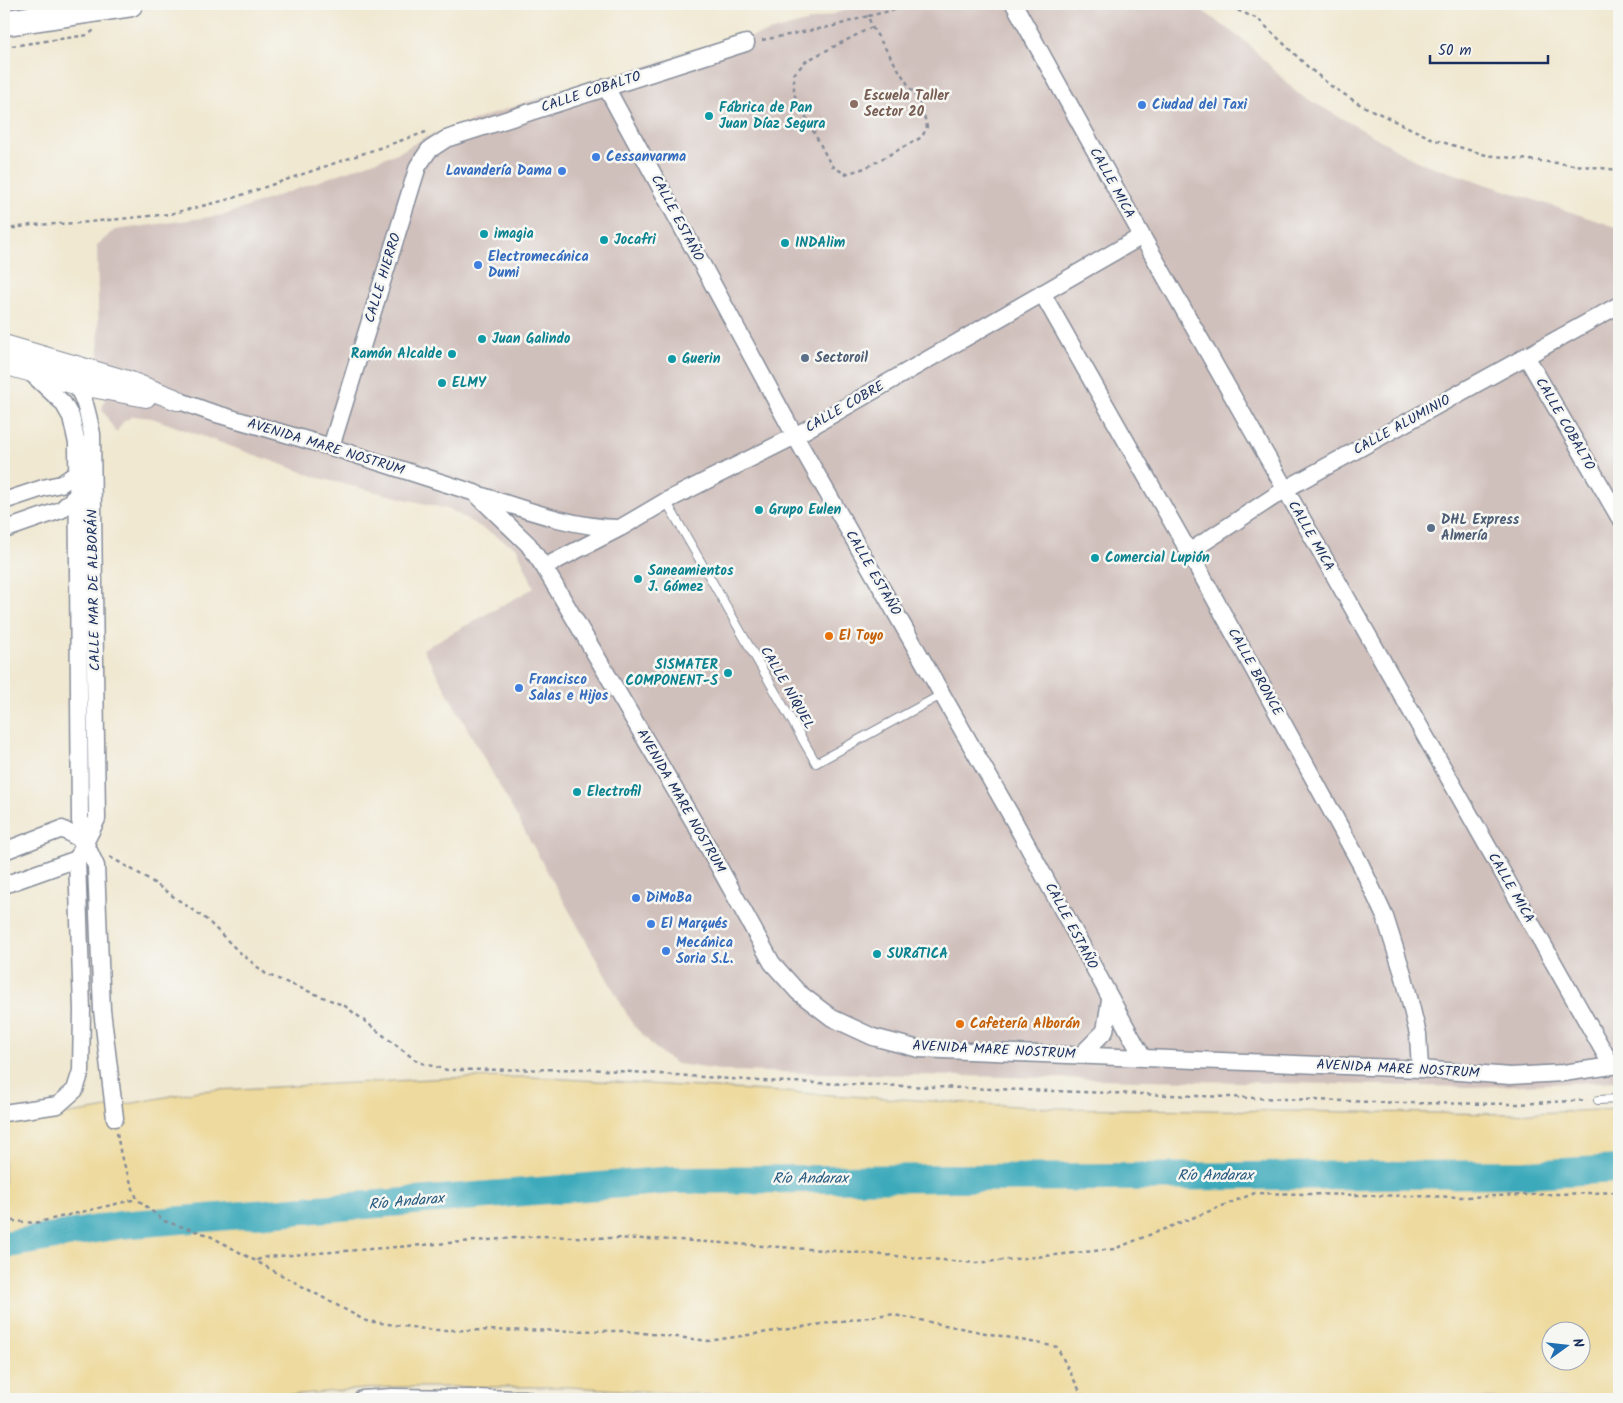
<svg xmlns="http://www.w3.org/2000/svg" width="1623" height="1403" viewBox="0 0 1623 1403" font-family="Kalam,sans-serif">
<rect width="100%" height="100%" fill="#f6f6f2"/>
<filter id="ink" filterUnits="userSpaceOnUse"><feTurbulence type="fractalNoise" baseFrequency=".02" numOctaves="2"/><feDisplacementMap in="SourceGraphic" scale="10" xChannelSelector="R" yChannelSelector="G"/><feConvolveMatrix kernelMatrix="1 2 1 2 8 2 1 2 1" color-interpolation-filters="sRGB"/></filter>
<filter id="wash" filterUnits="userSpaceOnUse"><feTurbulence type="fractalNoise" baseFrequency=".0096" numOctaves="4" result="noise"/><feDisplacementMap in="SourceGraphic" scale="20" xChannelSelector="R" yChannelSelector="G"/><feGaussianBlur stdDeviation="1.12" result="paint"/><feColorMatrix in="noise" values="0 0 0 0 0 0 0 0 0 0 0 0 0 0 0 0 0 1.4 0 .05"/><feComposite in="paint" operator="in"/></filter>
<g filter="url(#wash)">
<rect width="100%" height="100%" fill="#f0e8d1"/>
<!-- industrial -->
<path fill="#d0c0bc" d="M864,4H1184L1203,11L1247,43L1297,93L1419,162L1619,228V1081L1471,1087L727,1071L677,1064L659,1052L633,1025L423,649L534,588L517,548L451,510L319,478L152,418L133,416L123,422L116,433L102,409L115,366L99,362L97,245L115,230L225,215L400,152L424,138L550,94L716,46L821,18Z"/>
<!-- sand -->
<path fill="#eeda9e" stroke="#84847e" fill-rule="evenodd" d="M531,1077L1051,1108L1513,1114L1619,1109V1399H780L569,1387H391L236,1399H4V1124L96,1110L198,1091L450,1078ZM1550,1330H1580V1360H1550Z"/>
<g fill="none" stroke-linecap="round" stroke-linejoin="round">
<!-- river -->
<path stroke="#3caabb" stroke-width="28" d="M4,1245L120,1225L673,1180L1526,1174L1619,1169"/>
</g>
</g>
<g filter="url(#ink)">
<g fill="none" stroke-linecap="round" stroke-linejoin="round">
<defs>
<path id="service" d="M666,501L816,763L941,695
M1598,1100L1619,1099"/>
<path id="minor" d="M1014,4L1142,236L1612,1066
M606,87L795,436L1013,819L1143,1058
M1042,293L1189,552L1361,865L1385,917L1404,977L1418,1034L1420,1069
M1526,356L1619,517
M29,371L63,403L71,417L77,443L80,821L85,842L96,866L102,1010L115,1118
M177,400L210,412L331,447L475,493L528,544L544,567L698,829L772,963L798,992L832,1018L873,1037L919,1049L1420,1069L1510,1076L1563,1073L1619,1065
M331,447L418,166L429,150L446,139L746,43
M480,495C524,509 571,527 618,528
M4,501L43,488L61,484L77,473
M4,530L61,510L77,495
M1189,552L1284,490L1619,305
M544,567L620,528L666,501L795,436L1142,236
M4,851L62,829L85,842
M4,885L77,859
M1081,1055L1105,1031L1110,1000
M4,1113L58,1105L75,1090L81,1071L82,1010L77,859L97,819L92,434C88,416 85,391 69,379
M362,1399L392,1397L526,1399"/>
<path id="tertiary" d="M4,345L128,381L177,400
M4,364L75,384L146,397"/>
<path id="primary" d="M4,23L130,4"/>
</defs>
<!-- service casing -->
<use href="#service" stroke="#868c98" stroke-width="10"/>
<!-- minor casing -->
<use href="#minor" stroke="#868c98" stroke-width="19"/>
<!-- tertiary casing -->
<use href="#tertiary" stroke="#868c98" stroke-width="22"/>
<!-- primary casing -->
<use href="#primary" stroke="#868c98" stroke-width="28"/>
<!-- path -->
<path stroke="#868c98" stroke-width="2.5" stroke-dasharray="4 4" stroke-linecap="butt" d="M1223,4L1258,19L1308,67L1331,86L1361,105L1435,140L1486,155L1619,170
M868,16L920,4
M872,27L922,107L927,127L922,137L865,168L845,174L831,165L794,94V74L806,61Z
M762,40L834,26L868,16L872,27
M4,47L88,35L94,30
M4,230L31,225L79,223L170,214L230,199L426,132
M110,857L147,878L207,920L237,950L266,974L345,1006L418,1062L447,1070L590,1069L760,1081L1403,1103L1518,1104L1587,1100
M117,1133L121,1156L137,1199L164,1221L208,1235L366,1321L433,1330L628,1331L708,1341L889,1314L1057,1347L1084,1399
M4,1220L35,1223L137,1199
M257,1260L266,1257L540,1236L679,1240L850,1252L976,1263L1114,1249L1255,1193L1464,1197L1619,1192"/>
<!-- service -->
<use href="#service" stroke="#fff" stroke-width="8"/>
<!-- minor -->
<use href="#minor" stroke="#fff" stroke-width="16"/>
<!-- tertiary -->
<use href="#tertiary" stroke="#fff" stroke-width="20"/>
<!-- primary -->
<use href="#primary" stroke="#fff" stroke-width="25"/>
</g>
</g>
<!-- markers -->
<circle fill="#8d6e63" stroke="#f6f6f2" stroke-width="2" cx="854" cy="104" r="5"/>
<g fill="#3f7fe0" stroke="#f6f6f2" stroke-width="2">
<circle cx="1142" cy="105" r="5"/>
<circle cx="596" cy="157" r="5"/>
<circle cx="562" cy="171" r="5"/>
<circle cx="478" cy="265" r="5"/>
<circle cx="519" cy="688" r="5"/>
<circle cx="636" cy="898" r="5"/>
<circle cx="651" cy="924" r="5"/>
<circle cx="666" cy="951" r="5"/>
</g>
<g fill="#0f9aa8" stroke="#f6f6f2" stroke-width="2">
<circle cx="709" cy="116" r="5"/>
<circle cx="484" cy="234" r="5"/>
<circle cx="604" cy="240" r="5"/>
<circle cx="785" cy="243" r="5"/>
<circle cx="482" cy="339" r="5"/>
<circle cx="452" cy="354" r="5"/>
<circle cx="672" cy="359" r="5"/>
<circle cx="442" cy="383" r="5"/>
<circle cx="759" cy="510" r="5"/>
<circle cx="1095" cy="558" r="5"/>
<circle cx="638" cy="579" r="5"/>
<circle cx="728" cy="673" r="5"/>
<circle cx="577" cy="792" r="5"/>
<circle cx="877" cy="954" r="5"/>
</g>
<g fill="#5c6f8a" stroke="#f6f6f2" stroke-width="2">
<circle cx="805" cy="358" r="5"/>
<circle cx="1431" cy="528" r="5"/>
</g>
<g fill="#e8710a" stroke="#f6f6f2" stroke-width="2">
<circle cx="829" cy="636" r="5"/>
<circle cx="960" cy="1024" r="5"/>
</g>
<g text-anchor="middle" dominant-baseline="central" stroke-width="5" stroke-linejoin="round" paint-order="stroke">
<!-- street labels -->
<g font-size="14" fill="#1b2f5e" stroke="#f6f6f2">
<text transform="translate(591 92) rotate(-18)">CALLE COBALTO</text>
<text transform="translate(1112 183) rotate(61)">CALLE MICA</text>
<text transform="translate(677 218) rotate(62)">CALLE ESTAÑO</text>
<text transform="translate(383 278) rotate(-73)">CALLE HIERRO</text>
<text transform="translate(845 407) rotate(-30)">CALLE COBRE</text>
<text transform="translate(1565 424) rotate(60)">CALLE COBALTO</text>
<text transform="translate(1402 425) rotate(-29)">CALLE ALUMINIO</text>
<text transform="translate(326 447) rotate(17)">AVENIDA MARE NOSTRUM</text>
<text transform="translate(1311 536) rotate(60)">CALLE MICA</text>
<text transform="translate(873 573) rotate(60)">CALLE ESTAÑO</text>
<text transform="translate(94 590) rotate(-91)">CALLE MAR DE ALBORÁN</text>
<text transform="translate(1255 672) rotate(61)">CALLE BRONCE</text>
<text transform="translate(787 688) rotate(60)">CALLE NÍQUEL</text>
<text transform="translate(681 801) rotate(60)">AVENIDA MARE NOSTRUM</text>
<text transform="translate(1511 888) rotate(60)">CALLE MICA</text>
<text transform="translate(1071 926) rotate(62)">CALLE ESTAÑO</text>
<text transform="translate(994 1050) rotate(3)">AVENIDA MARE NOSTRUM</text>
<text transform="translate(1398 1069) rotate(3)">AVENIDA MARE NOSTRUM</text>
</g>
<!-- education labels -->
<g font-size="14" font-weight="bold" fill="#785e54" stroke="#f6f6f2" text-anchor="start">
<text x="864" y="96">Escuela Taller<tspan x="864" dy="16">Sector 20</tspan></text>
</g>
<!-- shop labels -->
<g font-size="14" font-weight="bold" fill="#366cbe" stroke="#f6f6f2" text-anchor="start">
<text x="1152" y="105">Ciudad del Taxi</text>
<text x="606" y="157">Cessanvarma</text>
<text x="552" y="171" text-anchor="end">Lavandería Dama</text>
<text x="488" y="257">Electromecánica<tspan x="488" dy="16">Dumi</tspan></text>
<text x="529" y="680">Francisco<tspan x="529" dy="16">Salas e Hijos</tspan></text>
<text x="646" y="898">DiMoBa</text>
<text x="661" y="924">El Marqués</text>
<text x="676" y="943">Mecánica<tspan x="676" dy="16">Soria S.L.</tspan></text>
</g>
<!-- culture labels -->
<g font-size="14" font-weight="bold" fill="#0d838f" stroke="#f6f6f2" text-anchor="start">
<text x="719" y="108">Fábrica de Pan<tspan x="719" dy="16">Juan Díaz Segura</tspan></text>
<text x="494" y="234">imagia</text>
<text x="614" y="240">Jocafri</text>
<text x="795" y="243">INDAlim</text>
<text x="492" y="339">Juan Galindo</text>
<text x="442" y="354" text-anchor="end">Ramón Alcalde</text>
<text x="682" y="359">Guerin</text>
<text x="452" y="383">ELMY</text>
<text x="769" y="510">Grupo Eulen</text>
<text x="1105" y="558">Comercial Lupión</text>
<text x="648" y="571">Saneamientos<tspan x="648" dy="16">J. Gómez</tspan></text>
<text x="718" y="665" text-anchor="end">SISMATER<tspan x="718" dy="16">COMPONENT-S</tspan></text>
<text x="587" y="792">Electrofil</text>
<text x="887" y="954">SURáTICA</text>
</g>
<!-- service labels -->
<g font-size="14" font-weight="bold" fill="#4e5e75" stroke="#f6f6f2" text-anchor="start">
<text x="815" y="358">Sectoroil</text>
<text x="1441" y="520">DHL Express<tspan x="1441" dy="16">Almería</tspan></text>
</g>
<!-- food labels -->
<g font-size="14" font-weight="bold" fill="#c56008" stroke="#f6f6f2" text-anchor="start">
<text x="839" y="636">El Toyo</text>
<text x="970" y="1024">Cafetería Alborán</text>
</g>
<!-- water labels -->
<g font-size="15" font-style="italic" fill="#275a7f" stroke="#f6f6f2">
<text x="1215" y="1176">Río Andarax</text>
<text x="810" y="1179">Río Andarax</text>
<text transform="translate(406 1202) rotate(-5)">Río Andarax</text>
</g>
</g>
<!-- margin -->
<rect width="1623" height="1403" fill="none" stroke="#f6f6f2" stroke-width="20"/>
<!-- north arrow -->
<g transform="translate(1566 1346) rotate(75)"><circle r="24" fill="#f6f6f2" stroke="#9ea6b7"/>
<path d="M0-4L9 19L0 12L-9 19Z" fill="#1f6fb2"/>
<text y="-8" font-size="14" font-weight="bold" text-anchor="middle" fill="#1b2f5e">N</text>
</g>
<!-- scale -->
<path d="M1430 55v8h118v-8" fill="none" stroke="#1b2f5e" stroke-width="2.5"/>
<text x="1438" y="55" font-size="15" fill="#1b2f5e" stroke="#f6f6f2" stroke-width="4" paint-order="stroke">50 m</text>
</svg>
